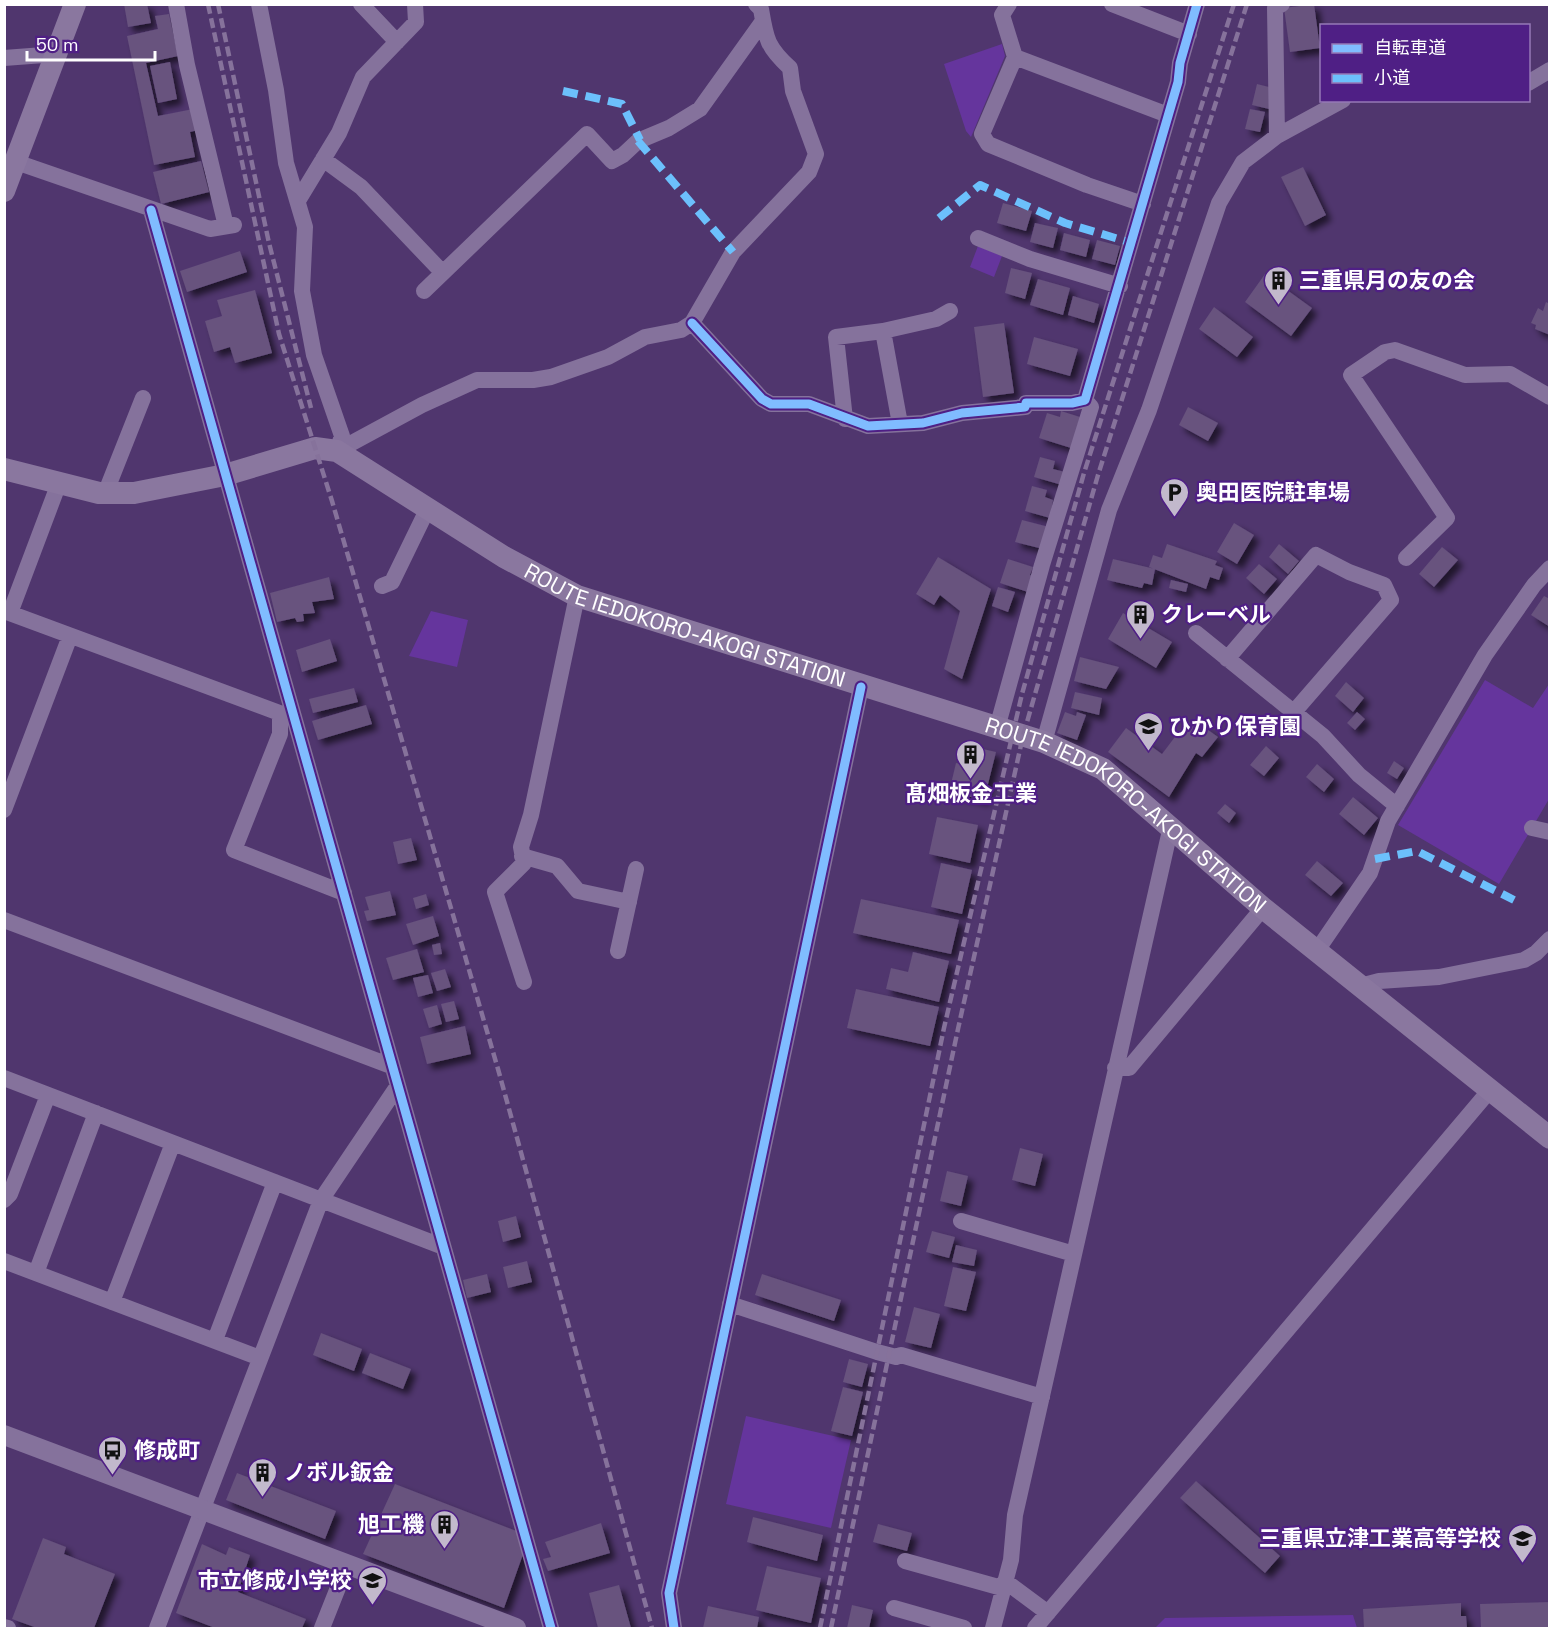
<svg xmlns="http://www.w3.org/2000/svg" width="1554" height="1633" viewBox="0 0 1554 1633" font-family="'Space Grotesk','Noto Sans JP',sans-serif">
<defs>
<filter id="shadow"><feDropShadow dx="5.5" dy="5.5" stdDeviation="3" flood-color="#0009"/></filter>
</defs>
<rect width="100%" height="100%" fill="#50366e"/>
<!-- green -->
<path fill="#65359d" d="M1002,44L1005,56L971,137L966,131L944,64Z
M978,246L1002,256L994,277L970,267Z
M431,611L468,620L457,667L409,656Z
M1485,680L1533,708L1549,684V799L1499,884L1398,825Z
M746,1416L851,1440L831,1528L726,1504Z
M1353,1615L1357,1628H1155L1165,1618Z"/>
<!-- building -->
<path fill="#67527e" filter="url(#shadow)" d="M124,4H147L151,23L128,27Z
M1314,4L1320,48L1290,52L1284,8Z
M169,14L178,56L146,63L158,116L193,109L198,130L190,132L195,157L154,165L127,36L158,29L155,16Z
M170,62L177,99L158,103L150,66Z
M1257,84L1269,87V109L1252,105Z
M1250,109L1265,112L1260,132L1245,129Z
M201,161L209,192L161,204L153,172Z
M1303,167L1326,215L1305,226L1281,177Z
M1003,203L1032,211L1026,231L997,223Z
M1035,223L1058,228L1053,248L1030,242Z
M1064,233L1090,240L1086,257L1060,250Z
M1097,240L1120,246L1115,265L1092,259Z
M240,251L247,272L187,292L180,271Z
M1011,268L1032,273L1025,299L1005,293Z
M1265,274L1312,308L1291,336L1245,302Z
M1038,279L1070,288L1063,315L1030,305Z
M255,290L272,353L235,363L230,347L214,352L205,321L222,316L217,300Z
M1073,296L1099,304L1094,323L1068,315Z
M1546,302L1550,304V335L1535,329L1536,325L1531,323L1538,308L1543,311Z
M1214,307L1253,337L1237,357L1199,329Z
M1004,323L1014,393L983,397L974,327Z
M1034,337L1078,349L1070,376L1027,364Z
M1188,407L1218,423L1208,441L1179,425Z
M1061,411L1080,417L1071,448L1039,438L1047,413L1060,417Z
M1040,457L1055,461L1053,469L1065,472L1062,485L1034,477Z
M1032,486L1047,490L1045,497L1053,500L1050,518L1025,511Z
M1022,520L1049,527L1043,549L1015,542Z
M1234,523L1254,535L1237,564L1217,552Z
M1167,544L1217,561L1215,565L1223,568L1219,580L1210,577L1206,589L1149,567L1153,555L1162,558Z
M1279,544L1299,561L1288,574L1269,557Z
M1442,547L1458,560L1434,587L1419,574Z
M938,557L991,589L962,679L944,669L960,611L940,595L934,605L916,594Z
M1008,559L1033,567L1030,575L1036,578L1031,593L1000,583Z
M1113,559L1155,569L1152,585L1144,583L1142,588L1107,580Z
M1259,564L1277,579L1264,594L1246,578Z
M329,577L334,599L312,602L315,613L303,614L304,621L297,622L295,618L277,622L270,593Z
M1171,580L1188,584L1186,592L1169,588Z
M998,587L1015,592L1008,612L992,606Z
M1544,596L1550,599V627L1531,615Z
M1123,613L1172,642L1156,668L1108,639Z
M330,639L337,661L302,672L296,650Z
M1080,657L1119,667L1106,689L1074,681Z
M1346,682L1364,698L1353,712L1335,696Z
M354,688L358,702L313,713L309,699Z
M1075,692L1102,698L1099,715L1071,708Z
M366,705L372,724L318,740L312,721Z
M1065,712L1076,716L1077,712L1086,715L1077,740L1057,733Z
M1357,712L1365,719L1355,730L1347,723Z
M1187,721L1201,731L1204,727L1218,737L1202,757L1196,753L1169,797L1108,752L1126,728L1162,754Z
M1266,746L1279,758L1264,776L1250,765Z
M974,747L996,752L984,800L949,792L956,763L970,766Z
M1394,761L1404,768L1397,779L1387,773Z
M1317,764L1334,779L1324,792L1306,777Z
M1353,797L1378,818L1364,835L1339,814Z
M1225,804L1236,813L1229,823L1217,813Z
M937,817L978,825L970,863L929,854Z
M411,838L417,860L398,864L393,842Z
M1317,861L1343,883L1331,896L1305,875Z
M941,863L972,870L962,914L931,907Z
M390,891L396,915L367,921L364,911L369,910L365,897Z
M426,894L429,905L416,909L413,898Z
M861,899L959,920L951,954L853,933Z
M433,916L439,936L413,945L406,924Z
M440,943L442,954L434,955L432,945Z
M417,949L424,972L393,980L386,958Z
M913,952L949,961L939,1002L886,989L891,968L908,972Z
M445,969L451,987L437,991L431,973Z
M428,975L433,993L418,997L413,978Z
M856,989L939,1007L930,1046L847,1028Z
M454,1001L459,1019L446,1022L441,1004Z
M437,1005L442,1024L429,1028L423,1009Z
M465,1026L471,1054L427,1064L420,1037Z
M1020,1148L1043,1154L1035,1186L1012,1180Z
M947,1171L968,1176L961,1206L940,1201Z
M516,1216L521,1237L503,1242L498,1221Z
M932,1231L955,1237L949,1258L926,1252Z
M956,1245L977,1250L974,1266L952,1262Z
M527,1261L532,1282L508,1288L503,1267Z
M953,1267L976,1272L966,1311L944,1306Z
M487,1274L491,1292L467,1298L463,1280Z
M762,1274L841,1300L834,1321L755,1295Z
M914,1307L940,1314L931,1348L905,1342Z
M321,1333L362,1349L354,1371L313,1355Z
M370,1353L411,1369L403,1389L362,1373Z
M849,1359L868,1364L862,1387L843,1382Z
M843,1387L863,1392L852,1436L831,1431Z
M237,1473L336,1511L325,1539L226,1500Z
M1196,1481L1280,1556L1265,1573L1180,1498Z
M395,1484L519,1532L527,1543L504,1608L363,1554Z
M753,1517L823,1535L817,1561L747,1542Z
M601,1523L610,1553L548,1571L543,1559L551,1557L545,1542Z
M878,1524L912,1533L907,1551L873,1542Z
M43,1538L66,1547L64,1554L115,1574L94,1628H37L12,1619Z
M202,1544L226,1555L229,1547L250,1555L238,1592L306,1619L302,1628H215L176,1613Z
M767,1566L821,1578L811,1623L756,1610Z
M619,1585L631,1628H598L589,1593Z
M1550,1602V1628H1481L1480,1604Z
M1461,1603V1616H1466L1467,1628H1364L1363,1609Z
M852,1605L873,1610L869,1628H847Z
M708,1606L759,1617L757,1628H703Z"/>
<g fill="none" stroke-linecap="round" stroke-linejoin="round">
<!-- minor -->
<path stroke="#85729c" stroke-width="16" d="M176,4L187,65L226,226
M259,4L276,90L286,163L305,227L302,291L314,355L342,436L337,451
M361,4L397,42
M1009,4L1002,15L1015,57L982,134L988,144L1087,185L1143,204
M1112,4L1189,34
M1015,57L1168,115
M4,58L57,54
M1528,83L1550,70
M1277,136L1275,8L1282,4
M323,159L361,187L442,272
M16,162L210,229L234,225
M299,199L339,133L363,77L416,22L415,4
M151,210L551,1628
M978,238L1030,259L1120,286
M424,291L587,134L612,161L623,155L638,141L669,128L700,109L763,21
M692,323L762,399L771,404H809L868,426L923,423L962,413L1025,407L1026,403H1072L1085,400L1178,82L1180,63L1197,4
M883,331L936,319L950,311
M845,419L836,337L883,331L900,424
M337,451L422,405L477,380H533L551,377L608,357L645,337L681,330L692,323L733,252L809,172L816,154L793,91L790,68C767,47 766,39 761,9L756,4
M105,494L143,398
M1406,558L1447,518L1351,375L1385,352L1395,350L1465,375L1510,374L1550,397
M382,586L392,582L427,510
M4,611L293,718
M10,613L59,483
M1196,633L1323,736L1359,775L1397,806
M1227,659L1316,555L1349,572L1384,585L1391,600L1293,713
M280,713V734L234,850L344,893
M997,728L1042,565L1091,407L1085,400
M1044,742L1109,510L1149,410L1219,203L1243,162L1277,136L1343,100
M4,810L70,636
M1532,828L1550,832
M522,856L557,866L578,891L629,902
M4,920L391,1066
M618,951L636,869
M1316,952L1370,873L1388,821L1485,655L1534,585L1550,568
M524,982L495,892L524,863L521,847L531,815L577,596
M1360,986L1379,981L1439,977L1524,960L1536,953L1550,939
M1115,1068H1129L1263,908
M4,1078L441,1246
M4,1200L10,1194L48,1095
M961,1221L1074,1254
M4,1261L260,1358
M36,1273L96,1113
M112,1302L173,1143
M730,1304L877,1352L896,1357L901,1355L1042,1397
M215,1340L275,1182
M905,1561L1002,1588
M1005,1581L1048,1613
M894,1608L964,1628
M4,1627L8,1628
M157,1628L321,1200L397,1087
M322,1628L347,1565
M674,1628L669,1593L861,687
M993,1628L1011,1560L1015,1515L1171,826
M1035,1628L1490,1090"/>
<!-- tertiary -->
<path stroke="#85729c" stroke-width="20" d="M4,1435L516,1628"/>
<!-- secondary -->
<g stroke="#8a779f" stroke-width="22">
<path d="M4,191L75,4"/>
<path id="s1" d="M4,469L99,493H134L225,475L315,448L337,451L504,557L577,596L1044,742L1103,769L1263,908L1550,1138"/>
</g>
<!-- rail -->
<path stroke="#86729b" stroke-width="4.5" stroke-dasharray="10 4.5" stroke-linecap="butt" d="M208,4L279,334L332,501L498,1069L652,1628
M218,4L269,243L311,408
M820,1628L944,1028L1022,694L1084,473L1234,4
M831,1628L958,1029L1023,736L1098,475L1247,4"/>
<!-- quiet -->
<path stroke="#6cc0fc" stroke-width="8" stroke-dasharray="15 8" stroke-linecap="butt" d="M563,91L622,104L640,140
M638,141L733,252
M939,218L980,185L1065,223L1132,243
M1375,859L1417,851L1514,900"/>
<defs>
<path id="cycleway" d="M151,210L551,1628
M692,323L762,399L771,404H809L868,426L923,423L962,413L1025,407L1026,403H1072L1085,400L1178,82L1180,63L1197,4
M674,1628L669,1593L861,687"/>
</defs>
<!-- cycleway casing -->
<use href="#cycleway" stroke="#4f1f85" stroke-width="13"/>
<!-- cycleway -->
<use href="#cycleway" stroke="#80bcff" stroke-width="9"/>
</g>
<!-- icons -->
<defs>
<symbol id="building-pin" viewBox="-11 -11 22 30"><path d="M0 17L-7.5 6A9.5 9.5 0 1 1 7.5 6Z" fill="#c2b9cc" stroke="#4f1f85"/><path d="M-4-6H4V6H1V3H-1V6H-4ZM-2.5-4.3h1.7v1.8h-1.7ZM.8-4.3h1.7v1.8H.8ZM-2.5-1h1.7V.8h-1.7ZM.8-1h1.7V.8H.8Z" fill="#111"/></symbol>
<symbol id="parking-pin" viewBox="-11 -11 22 30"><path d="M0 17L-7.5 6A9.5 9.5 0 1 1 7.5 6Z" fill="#c2b9cc" stroke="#4f1f85"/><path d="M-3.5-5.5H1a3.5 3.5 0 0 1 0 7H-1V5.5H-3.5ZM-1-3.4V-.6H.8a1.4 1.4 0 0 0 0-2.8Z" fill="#111"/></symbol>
<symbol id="school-pin" viewBox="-11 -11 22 30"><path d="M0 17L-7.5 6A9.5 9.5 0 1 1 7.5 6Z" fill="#c2b9cc" stroke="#4f1f85"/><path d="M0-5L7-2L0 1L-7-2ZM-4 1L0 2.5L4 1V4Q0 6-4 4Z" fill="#111"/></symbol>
<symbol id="bus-pin" viewBox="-11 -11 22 30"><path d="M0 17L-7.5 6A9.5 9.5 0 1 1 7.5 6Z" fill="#c2b9cc" stroke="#4f1f85"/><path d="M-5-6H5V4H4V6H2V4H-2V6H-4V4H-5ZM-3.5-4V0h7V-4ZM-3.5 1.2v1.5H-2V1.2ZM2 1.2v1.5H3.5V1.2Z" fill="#111"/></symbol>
</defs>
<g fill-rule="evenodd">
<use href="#building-pin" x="1262" y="264" width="33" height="45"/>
<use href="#parking-pin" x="1158" y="476" width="33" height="45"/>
<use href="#building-pin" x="1124" y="598" width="33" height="45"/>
<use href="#school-pin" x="1132" y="710" width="33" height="45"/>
<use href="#building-pin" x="954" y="738" width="33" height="45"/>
<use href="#bus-pin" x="96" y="1434" width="33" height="45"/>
<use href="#building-pin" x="246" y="1456" width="33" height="45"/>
<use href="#building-pin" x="428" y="1508" width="33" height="45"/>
<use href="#school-pin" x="1506" y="1522" width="33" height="45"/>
<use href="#school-pin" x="356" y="1564" width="33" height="45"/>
</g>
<g text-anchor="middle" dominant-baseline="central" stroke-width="4.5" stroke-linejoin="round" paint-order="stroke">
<!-- poi labels -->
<g font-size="22" font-weight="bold" fill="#fff" stroke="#4f1f85" text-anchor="start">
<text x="1299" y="280">三重県月の友の会</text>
<text x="1196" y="492">奥田医院駐車場</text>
<text x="1161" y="614">クレーベル</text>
<text x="1169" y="726">ひかり保育園</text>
<text x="971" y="793" text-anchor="middle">髙畑板金工業</text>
<text x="134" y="1450">修成町</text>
<text x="284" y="1472">ノボル鈑金</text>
<text x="424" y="1524" text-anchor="end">旭工機</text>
<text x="1501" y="1538" text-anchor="end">三重県立津工業高等学校</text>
<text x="352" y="1580" text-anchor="end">市立修成小学校</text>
</g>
<!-- street labels -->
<g font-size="22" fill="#fff" stroke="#4f1f85">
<text stroke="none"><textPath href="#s1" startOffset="734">ROUTE IEDOKORO-AKOGI STATION</textPath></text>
<text stroke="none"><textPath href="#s1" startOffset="1220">ROUTE IEDOKORO-AKOGI STATION</textPath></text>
</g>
</g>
<!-- border -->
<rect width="1554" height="1633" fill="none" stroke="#ffffff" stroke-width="12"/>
<!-- legend -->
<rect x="1320" y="24" width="210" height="78" fill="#4f1f85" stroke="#9579b6" stroke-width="1.5"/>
<rect x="1332" y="44" width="30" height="9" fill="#80bcff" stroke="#9579b6" stroke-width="1.5"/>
<text x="1374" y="54" font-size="18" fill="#ffffff">自転車道</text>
<rect x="1332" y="74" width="30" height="9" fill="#6cc0fc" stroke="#9579b6" stroke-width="1.5"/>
<text x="1374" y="84" font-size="18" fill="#ffffff">小道</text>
<!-- scale -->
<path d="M27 51v9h128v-9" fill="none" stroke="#ffffff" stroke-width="3"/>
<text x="36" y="51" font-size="18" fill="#ffffff" stroke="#4f1f85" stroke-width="4.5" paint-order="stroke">50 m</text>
</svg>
